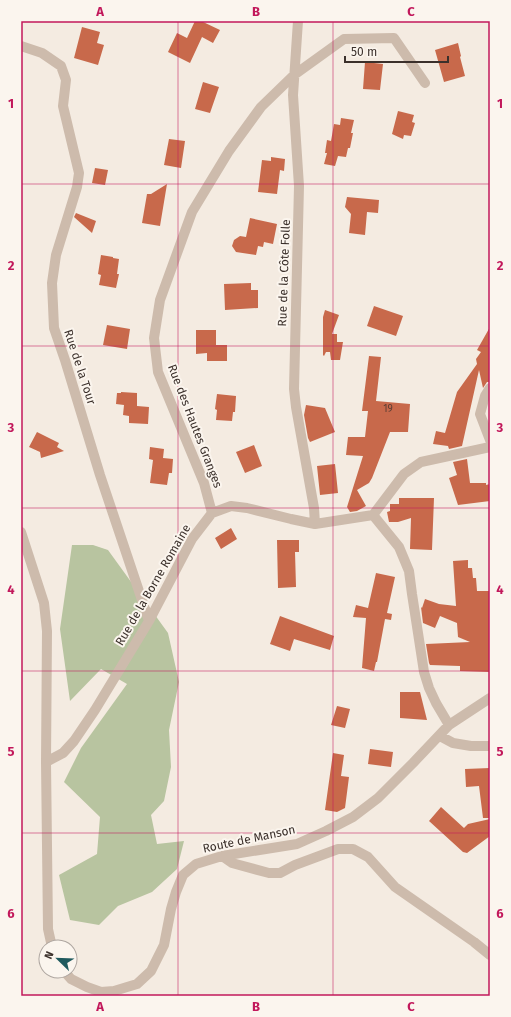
<svg xmlns="http://www.w3.org/2000/svg" width="511" height="1017" viewBox="0 0 511 1017" font-family="'Fira Sans',sans-serif">
<rect width="100%" height="100%" fill="#f4ebe1"/>
<!-- green -->
<path fill="#b8c4a0" d="M72,545H93L108,550L168,633L179,682L169,730L171,767L164,801L151,815L157,844L184,841L177,869L152,892L118,906L99,925L70,920L59,875L97,854L100,817L64,782L81,748L127,684L101,669L70,701L60,629Z"/>
<!-- building -->
<path fill="#c8694b" d="M195,21H201L220,30L213,43L202,37L190,63L168,52L177,33L187,38Z
M82,27L100,32L97,43L104,45L98,65L74,58Z
M458,43L461,56L460,57L465,76L444,82L435,50Z
M365,62L383,64L380,90L363,89Z
M203,82L219,87L210,113L195,109Z
M398,111L414,115L412,122L415,123L411,136L404,135L403,139L392,134Z
M341,118L354,120L351,133H353L350,148H348L346,157L338,156L335,166L324,164L327,153H325L327,140L331,141L334,124L340,125Z
M169,139L185,141L181,168L164,165Z
M271,157L285,159L284,171L280,170L277,194L258,192L262,160L271,161Z
M95,168L108,170L105,185L92,183Z
M167,184L160,226L142,223L147,194H151Z
M347,197L379,200L378,213L367,212L365,235L349,233L351,214L345,207Z
M76,213L96,221L92,233L74,217Z
M250,218L277,224L273,244L264,242L263,247L258,246L256,255L236,252L232,246L234,240L240,236L246,237Z
M101,255L113,257V258L119,259L117,274H119L116,288L99,285L101,275L98,274Z
M251,283V290H258V308L225,310L224,284Z
M374,306L403,316L396,336L367,326Z
M325,310L339,315L332,334H337V342H343L340,360H331L330,352H326L324,356L323,355V317Z
M107,325L130,329L127,349L103,345Z
M490,327V382H487L483,388L479,370L462,446L449,449L448,446L433,444L436,431L445,433L457,392L477,364L476,359L481,352L477,350Z
M196,330H216V345H227V361H207V353L196,354Z
M369,356L381,357L376,401L410,404L408,432H390L372,478L369,483L357,490L366,506L357,511L350,512L347,507L363,456L346,455L348,437H365L368,411H362Z
M121,392L137,393V406L149,407L148,424L129,423V416L123,415L124,405L116,404L117,393H121Z
M217,394L236,396L235,412H233L232,421L216,420L217,410L215,409Z
M306,405L325,408L335,432L310,442L308,438L304,415Z
M37,432L59,443L57,447L64,451L41,458L40,452L29,447Z
M254,445L262,466L245,473L236,452Z
M150,447L164,449L163,458L173,459L172,473H169L167,485L150,483L153,460L149,459Z
M467,459L470,483H486V485L490,484V501L458,505L449,478L457,475L453,462Z
M335,464L338,493L320,495L317,466Z
M399,498H434L432,550L410,549L411,518L398,522H389L387,512L390,511V504H399Z
M231,528L237,539L221,549L215,538Z
M277,540H299V552H295L296,587L278,588Z
M468,560V568H472L473,578H476L477,591H490V672L460,671V666L430,665L429,663L426,644L470,642L458,637L457,623L440,616L435,628L423,623L421,607L422,608L425,599L439,604L456,606L453,561Z
M376,573L395,577L387,613L392,614L391,620L385,619L377,662H376L374,671L362,668L366,618L353,617L356,605L368,608Z
M280,616L334,636L330,650L294,639L290,651L270,644Z
M400,692H420L427,720L400,718Z
M337,706L350,709L345,728L331,725Z
M370,749L393,752L391,767L368,764Z
M333,753L344,755L341,776L349,777L345,808L337,812L325,810Z
M490,768V818H483L479,786L466,787L465,769Z
M441,807L464,828L468,824L490,819V836L467,853L463,852L429,821Z"/>
<g fill="none" stroke-linecap="round" stroke-linejoin="round">
<!-- minor -->
<path stroke="#cdbbac" stroke-width="10" d="M298,21L293,95L299,186L294,389L296,407L314,508L315,524
M21,46L42,53L61,66L66,80L63,106L79,173L77,187L56,255L52,283L54,328L65,360L100,475L149,621
M490,388L485,396L480,414L490,440
M212,513L204,483L158,372L154,338L160,300L192,212L229,151L261,107L294,75L344,39L394,38L425,83
M21,532L44,603L47,631L46,762L48,929L52,947
M449,725L436,703L429,688L424,672L412,594L409,571L399,547L373,515L404,474L421,462L490,447
M440,736L453,743L471,746H490
M46,762L63,753L74,741L95,710L149,621L192,539L212,513L231,506L247,508L291,519L315,524L373,515
M222,856L232,863L269,873H280L295,865L338,849H353L368,857L395,887L474,942L490,955
M64,971L71,979L87,987L101,992L114,991L137,984L151,971L164,945L171,909L176,892L183,875L196,864L222,856L297,844L326,831L353,817L378,798L413,763L449,725L490,698"/>
</g>
<!-- grid -->
<path fill="none" stroke="#c2185b" stroke-width="1" stroke-opacity="0.55" d="M178,21V996M333,21V996M21,184H490M21,346H490M21,508H490M21,671H490M21,833H490"/>
<g text-anchor="middle" dominant-baseline="central" stroke-width="4" stroke-linejoin="round" paint-order="stroke">
<!-- number labels -->
<g font-size="10" fill="#5e3e33">
<text x="388" y="409">19</text>
</g>
<!-- street labels -->
<g font-size="12" fill="#3b302b" stroke="#fbf5ee">
<text transform="translate(284 273) rotate(-88)">Rue de la Côte Folle</text>
<text transform="translate(80 367) rotate(72)">Rue de la Tour</text>
<text transform="translate(195 426) rotate(69)">Rue des Hautes Granges</text>
<text transform="translate(153 585) rotate(-60)">Rue de la Borne Romaine</text>
<text transform="translate(249 839) rotate(-12)">Route de Manson</text>
</g>
</g>
<!-- border -->
<rect width="511" height="1017" fill="none" stroke="#fbf5ee" stroke-width="44"/>
<!-- north arrow -->
<g transform="translate(58 959) rotate(293)"><circle r="19" fill="#fbf5ee" stroke="#aea6a0"/>
<path d="M0-3L7 15L0 10L-7 15Z" fill="#1f5a5e"/>
<text y="-6" font-size="11" font-weight="bold" text-anchor="middle" fill="#3b302b">N</text>
</g>
<!-- scale -->
<path d="M345 56v6h103v-6" fill="none" stroke="#3b302b" stroke-width="2"/>
<text x="351" y="56" font-size="12" fill="#3b302b" stroke="#fbf5ee" stroke-width="3" paint-order="stroke">50 m</text>
<rect x="22" y="22" width="467" height="973" fill="none" stroke="#c2185b" stroke-width="1.5"/>
<g font-size="13" text-anchor="middle" font-weight="bold" fill="#c2185b">
<text x="100" y="16">A</text>
<text x="256" y="16">B</text>
<text x="411" y="16">C</text>
<text x="11" y="108">1</text>
<text x="500" y="108">1</text>
<text x="11" y="270">2</text>
<text x="500" y="270">2</text>
<text x="11" y="432">3</text>
<text x="500" y="432">3</text>
<text x="11" y="594">4</text>
<text x="500" y="594">4</text>
<text x="11" y="756">5</text>
<text x="500" y="756">5</text>
<text x="11" y="918">6</text>
<text x="500" y="918">6</text>
<text x="100" y="1011">A</text>
<text x="256" y="1011">B</text>
<text x="411" y="1011">C</text>
</g>
</svg>
